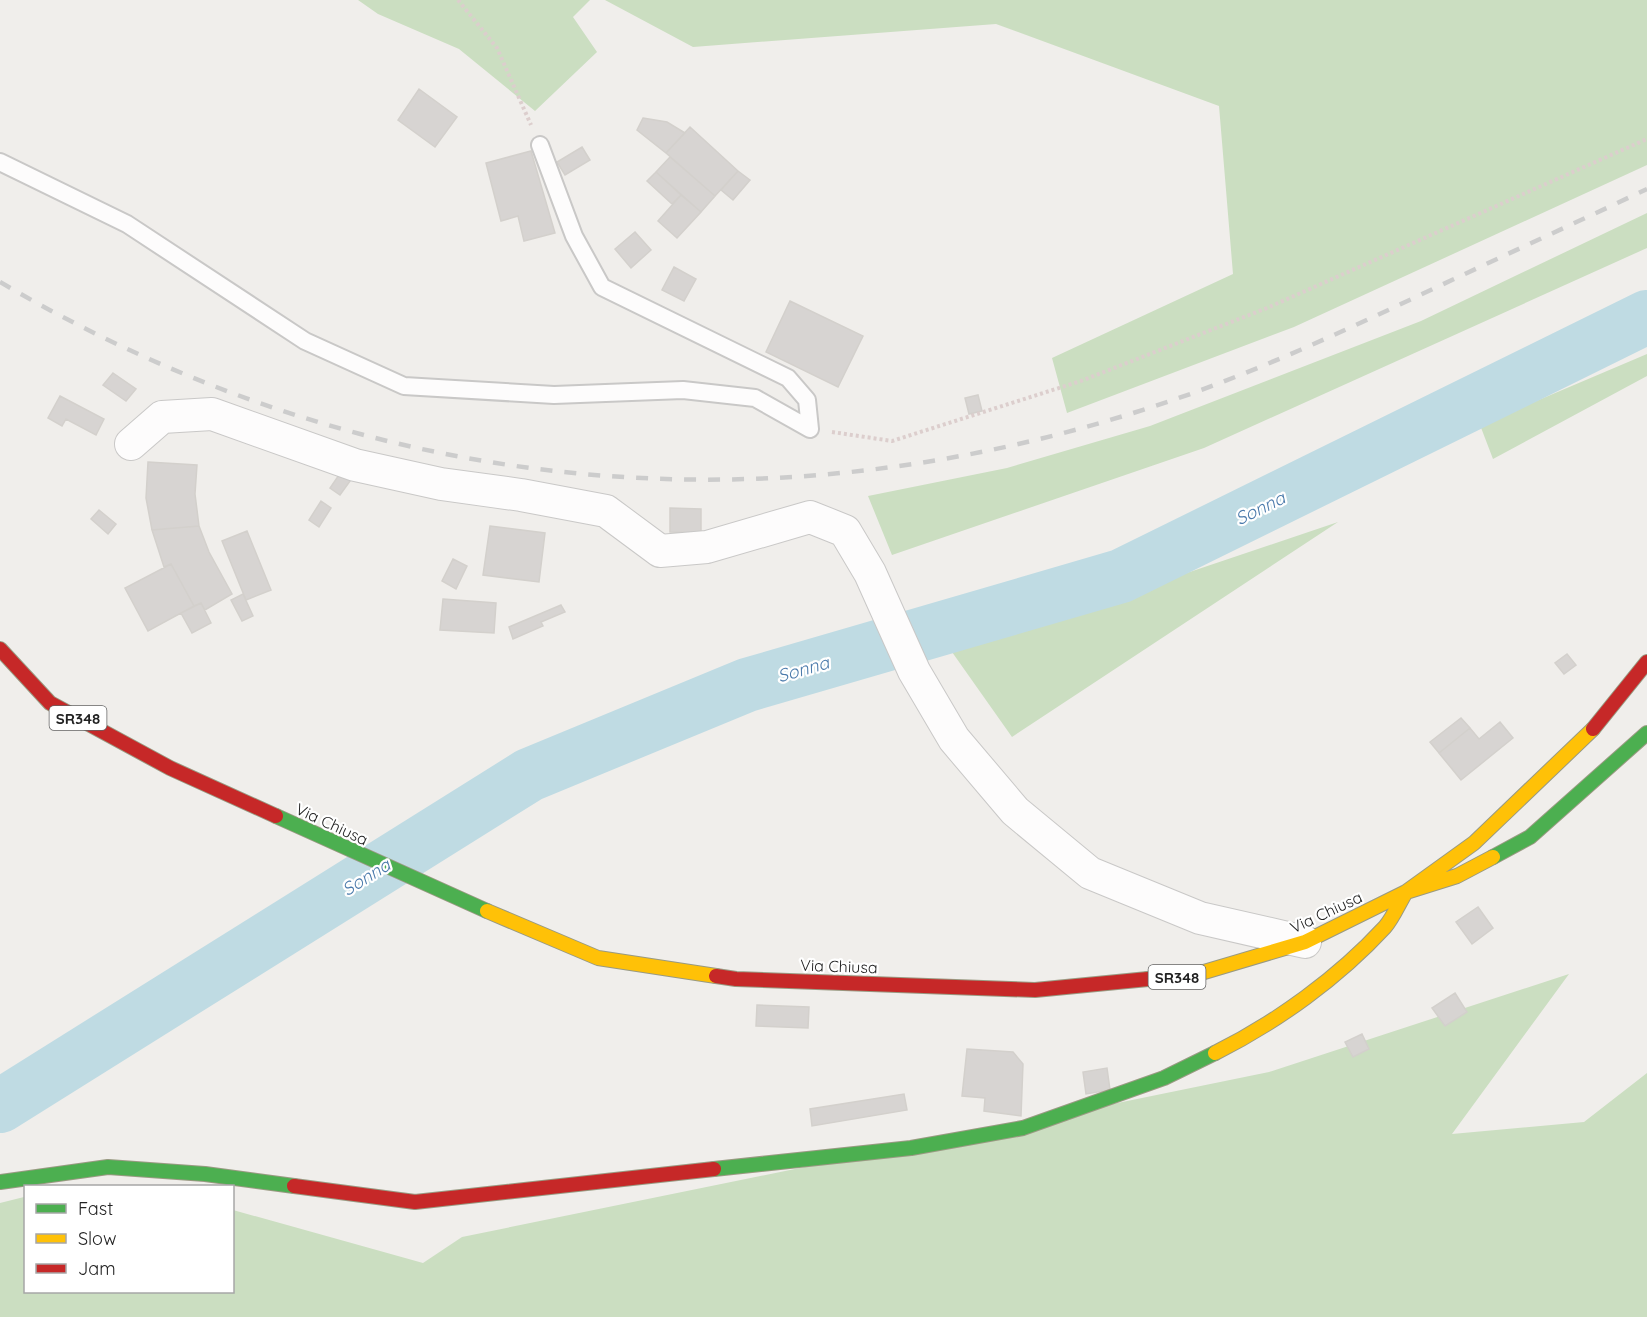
<svg xmlns="http://www.w3.org/2000/svg" width="1647" height="1317" viewBox="0 0 1647 1317" font-family="Quicksand,sans-serif">
<rect width="100%" height="100%" fill="#f0eeeb"/>
<!-- forest -->
<path fill="#cbdec1" d="M358,0H590L573,17L597,52L535,111L459,49L378,14Z
M605,0H1647V165L1294,327L1067,413L1052,358L1233,274L1219,106L996,24L693,47Z
M1647,213V248L1204,448L892,555L868,496L1007,468L1150,426L1421,321Z
M1647,354V376L1493,459L1480,425Z
M1338,522L1012,737L952,652Z
M1569,974L1452,1134L1584,1122L1647,1073V1317H0V1203L24,1197L26,1292H232L233,1210L423,1263L462,1237L1269,1072Z"/>
<g fill="none" stroke-linecap="round" stroke-linejoin="round">
<!-- river -->
<path stroke="#bfdbe3" stroke-width="54" d="M0,1106L529,775L747,685L1121,576L1647,317"/>
</g>
<!-- building -->
<path fill="#d7d4d2" stroke="#d3d0cc" stroke-width="1.5" d="M419,89L457,117L435,147L398,120Z
M643,118L667,122L685,133L666,153L637,130Z
M690,127L738,171L715,196L666,153Z
M582,147L590,160L565,175L557,162Z
M531,151L555,233L524,241L518,216L501,221L486,163Z
M670,157L715,196L701,212L656,172Z
M738,171L750,180L733,200L721,190Z
M656,172L681,195L672,204L647,181Z
M681,195L701,212L677,238L658,221Z
M635,232L651,250L631,268L615,249Z
M674,267L696,279L684,301L662,290Z
M790,301L863,336L838,387L766,352Z
M113,373L136,389L126,401L103,385Z
M978,395L982,411L969,414L965,398Z
M60,396L104,419L96,435L66,419L62,426L48,418Z
M148,462L197,465L195,494L199,526L152,530L146,498Z
M343,469L353,477L340,495L330,488Z
M321,501L331,508L319,527L309,520Z
M670,508L701,509V533L670,532Z
M99,510L116,524L108,534L91,519Z
M199,526L209,552L232,594L205,610L201,603L194,606L171,564L164,567L152,530Z
M490,526L545,533L539,582L483,575Z
M247,531L271,590L246,600L222,541Z
M453,559L467,566L456,589L442,581Z
M171,564L194,606L148,631L125,588Z
M243,594L253,616L242,621L231,600Z
M443,599L496,603L494,633L440,630Z
M201,603L211,623L192,633L181,613Z
M561,605L565,612L541,622L543,626L513,639L509,627Z
M1567,654L1576,665L1564,674L1555,663Z
M1461,718L1470,728L1439,753L1430,742Z
M1500,722L1513,738L1461,780L1439,753L1470,728L1479,739Z
M1478,907L1493,928L1472,944L1456,922Z
M1455,993L1467,1012L1445,1026L1432,1008Z
M757,1005L809,1007L808,1028L756,1026Z
M1362,1034L1369,1049L1353,1057L1345,1042Z
M967,1049L1013,1052L1023,1064L1021,1116L984,1111L985,1098L962,1096Z
M1107,1068L1110,1090L1086,1094L1083,1072Z
M904,1094L907,1110L812,1126L810,1109Z"/>
<g fill="none" stroke-linecap="round" stroke-linejoin="round">
<defs>
<path id="lane" d="M540,145L574,236L602,287L788,378L807,400L810,429
M0,162L127,224L305,341L404,386L554,395L683,390L755,398L810,429"/>
<path id="street" d="M131,444L162,417L212,414L355,465L441,484L521,495L606,511L660,551L707,547L810,517L845,531L870,573L914,671L954,739L1015,811L1090,873L1200,918L1305,942"/>
<path id="fast" d="M276,816L487,911
M1493,857L1530,837L1647,733
M714,1169L911,1148L1023,1128L1164,1078L1215,1053
M0,1182L108,1167L205,1174L294,1186"/>
<path id="slow" d="M487,911L598,958L716,976
M1148,979L1194,975L1305,942L1406,892L1474,843L1593,729
M1215,1053C1277,1022 1338,978 1385,927C1393,918 1399,903 1406,892L1457,876L1493,857"/>
<path id="jam" d="M0,649L50,703L170,768L276,816
M1593,729L1647,662
M716,976L736,979L1035,990L1148,979
M294,1186L415,1202L714,1169"/>
</defs>
<!-- lane casing -->
<use href="#lane" stroke="#c9c8c7" stroke-width="20"/>
<!-- street casing -->
<use href="#street" stroke="#c9c8c7" stroke-width="34"/>
<!-- fast casing -->
<use href="#fast" stroke="#999a82" stroke-width="16"/>
<!-- slow casing -->
<use href="#slow" stroke="#999a82" stroke-width="16"/>
<!-- jam casing -->
<use href="#jam" stroke="#999a82" stroke-width="16"/>
<!-- path -->
<path stroke="#dccecd" stroke-width="4" stroke-dasharray="3 3" stroke-linecap="butt" d="M458,0L497,48L531,125
M832,432L892,441L1081,381L1267,308L1647,139"/>
<!-- lane -->
<use href="#lane" stroke="#fdfcfc" stroke-width="16"/>
<!-- street -->
<use href="#street" stroke="#fdfcfc" stroke-width="32"/>
<!-- fast -->
<use href="#fast" stroke="#4caf50" stroke-width="14"/>
<!-- slow -->
<use href="#slow" stroke="#ffc107" stroke-width="14"/>
<!-- jam -->
<use href="#jam" stroke="#c62828" stroke-width="14"/>
<!-- rail -->
<path stroke="#ccc" stroke-width="4.5" stroke-dasharray="12 12" stroke-linecap="butt" d="M0,282C373,501 786,538 1193,393C1270,365 1344,331 1418,296C1494,260 1571,225 1647,189"/>
</g>
<g text-anchor="middle" dominant-baseline="central" stroke-width="4.5" stroke-linejoin="round" paint-order="stroke">
<!-- shield labels -->
<g fill="#fff" stroke="#646464" stroke-width="1.5">
<rect x="49.5" y="706" width="57" height="24" rx="4.5"/>
<rect x="1148.5" y="965" width="57" height="24" rx="4.5"/>
</g>
<g font-size="15" font-weight="bold" fill="#222">
<text x="78" y="718">SR348</text>
<text x="1177" y="977">SR348</text>
</g>
<!-- street labels -->
<g font-size="16" fill="#222" stroke="#fff">
<text transform="translate(332 824) rotate(25)">Via Chiusa</text>
<text transform="translate(1326 912) rotate(-25)">Via Chiusa</text>
<text transform="translate(839 966) rotate(2)">Via Chiusa</text>
</g>
<!-- water labels -->
<g font-size="18" font-style="italic" fill="#4a7aab" stroke="#fff">
<text transform="translate(1260 508) rotate(-26)">Sonna</text>
<text transform="translate(803 669) rotate(-16)">Sonna</text>
<text transform="translate(366 877) rotate(-32)">Sonna</text>
</g>
</g>
<!-- legend -->
<rect x="24" y="1185" width="210" height="108" fill="#ffffff" stroke="#a7a7a7" stroke-width="1.5"/>
<rect x="36" y="1204" width="30" height="9" fill="#4caf50" stroke="#a7a7a7" stroke-width="1.5"/>
<text x="78" y="1215" font-size="18" fill="#222222">Fast</text>
<rect x="36" y="1234" width="30" height="9" fill="#ffc107" stroke="#a7a7a7" stroke-width="1.5"/>
<text x="78" y="1245" font-size="18" fill="#222222">Slow</text>
<rect x="36" y="1264" width="30" height="9" fill="#c62828" stroke="#a7a7a7" stroke-width="1.5"/>
<text x="78" y="1275" font-size="18" fill="#222222">Jam</text>
</svg>
